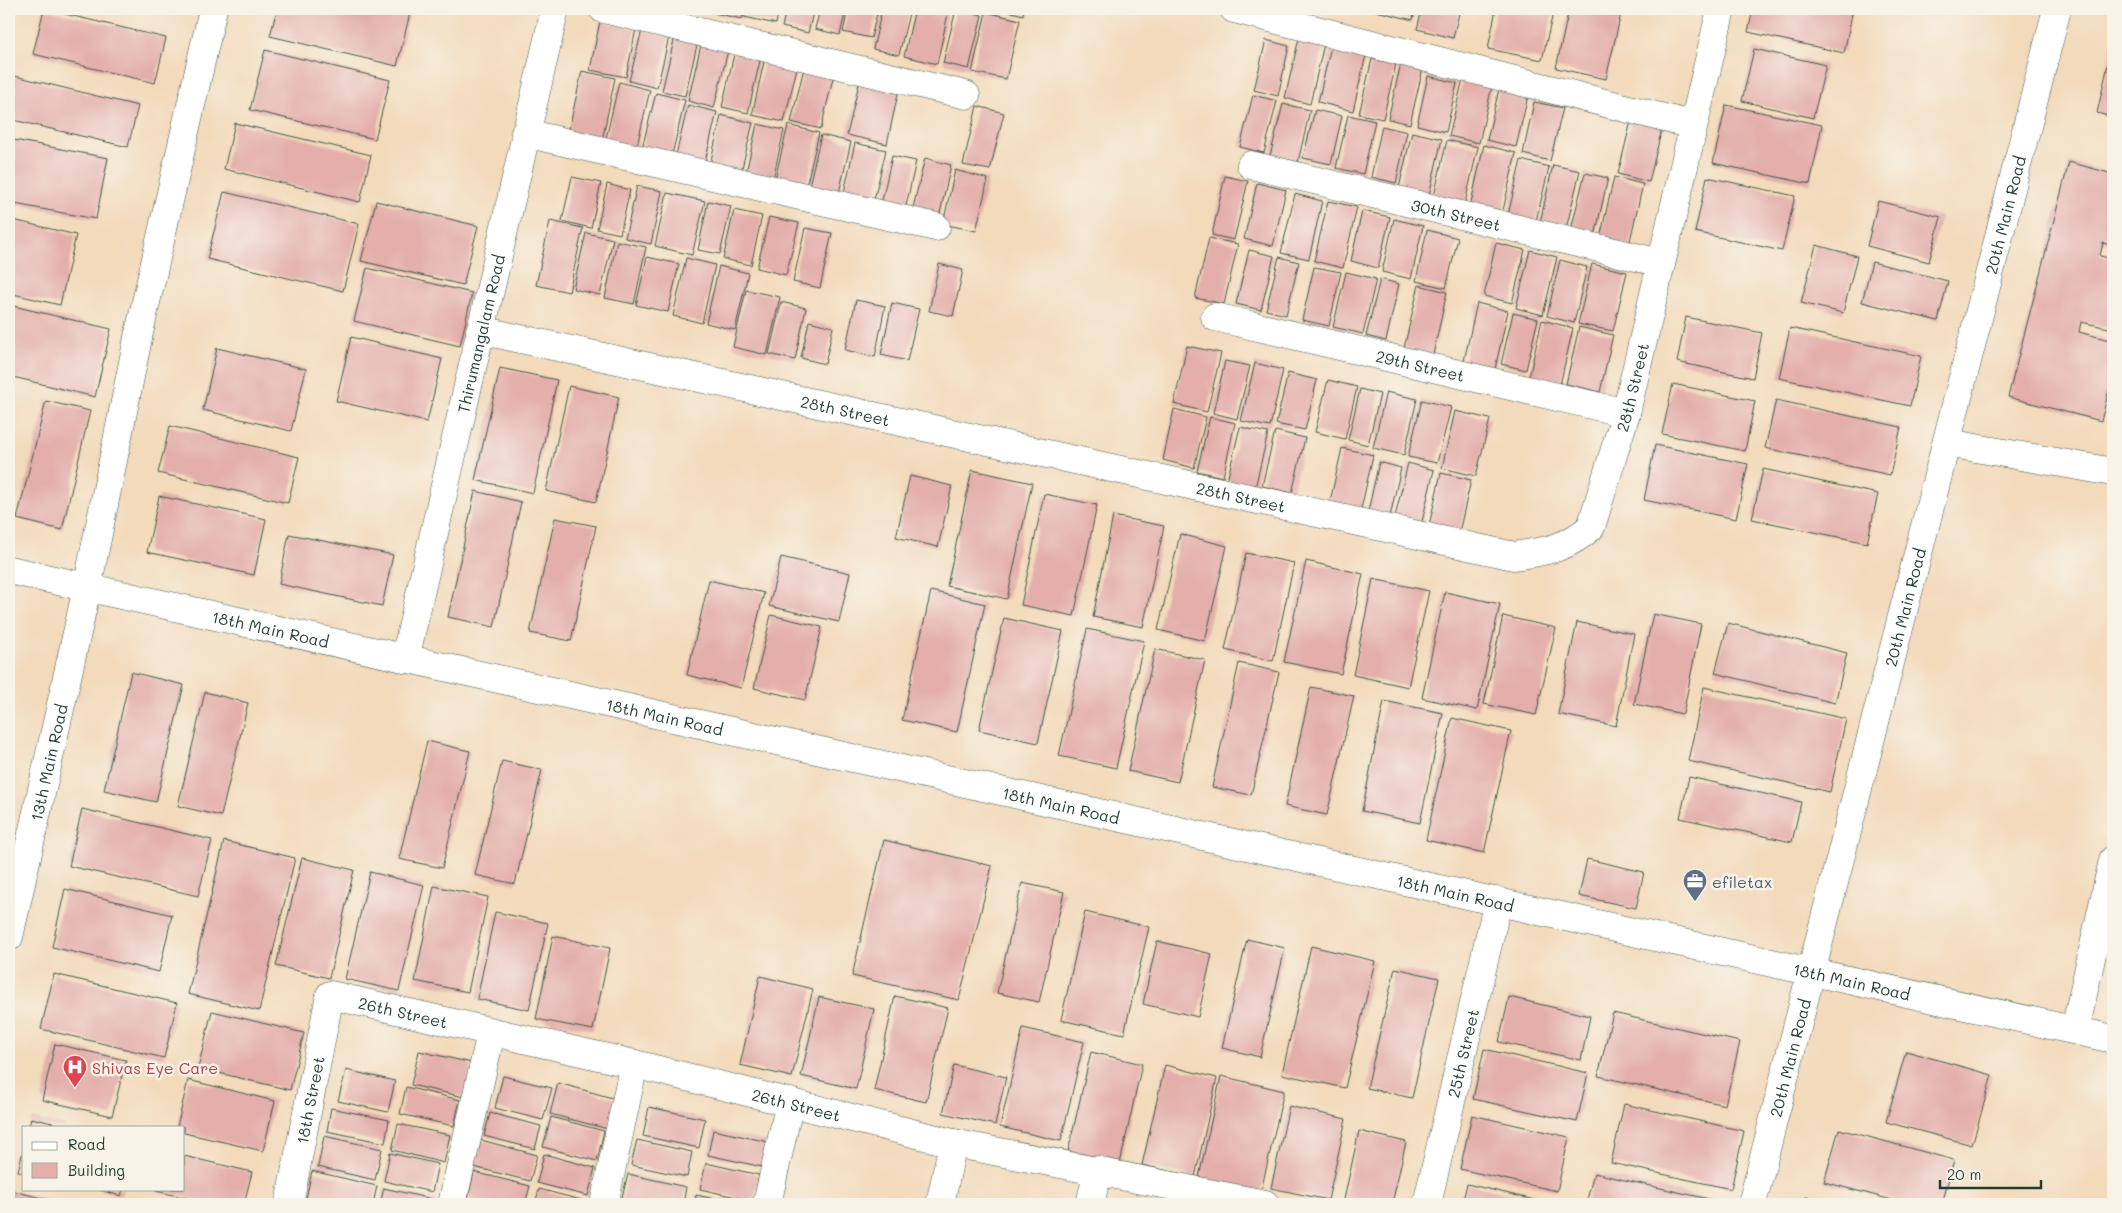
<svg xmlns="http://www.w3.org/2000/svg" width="2122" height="1213" viewBox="0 0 2122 1213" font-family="Mali,sans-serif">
<rect width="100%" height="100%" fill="#f7f3e8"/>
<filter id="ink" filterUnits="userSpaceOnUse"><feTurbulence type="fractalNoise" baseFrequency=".02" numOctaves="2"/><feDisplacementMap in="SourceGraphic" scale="10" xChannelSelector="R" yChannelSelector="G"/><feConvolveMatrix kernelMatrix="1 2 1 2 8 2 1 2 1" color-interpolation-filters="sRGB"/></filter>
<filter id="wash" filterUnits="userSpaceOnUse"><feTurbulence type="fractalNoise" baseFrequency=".0096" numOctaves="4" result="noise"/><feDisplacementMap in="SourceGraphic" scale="20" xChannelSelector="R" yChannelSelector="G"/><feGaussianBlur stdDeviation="1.12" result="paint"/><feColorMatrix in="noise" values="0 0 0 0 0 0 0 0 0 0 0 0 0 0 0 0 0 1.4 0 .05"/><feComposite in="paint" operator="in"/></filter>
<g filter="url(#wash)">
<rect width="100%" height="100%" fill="#f3dabb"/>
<g id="blocks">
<!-- building -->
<path fill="#e4afab" d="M44,9L166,38L155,83L33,54Z
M277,9H411L397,66L270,36Z
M715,9H744L742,19L714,13Z
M746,9H779L776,24L744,17Z
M786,9H814L808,33L782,27Z
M820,9H846L840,35L815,29Z
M848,9H878L871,38L843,32Z
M882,9H910L899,55L873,49Z
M915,9H949L937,64L904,56Z
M956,9L982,15L969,69L943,63Z
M1000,9H1024L1023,15Z
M1368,9H1415L1413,20Z
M1422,9H1460L1453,38L1417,29Z
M1496,9H1554L1542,60L1488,49Z
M1569,9H1622L1606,79L1556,68Z
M1753,9H1853L1844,53L1748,32Z
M986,12L1020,20L1006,79L972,72Z
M600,21L636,29L626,77L590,70Z
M642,30L669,37L657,88L629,81Z
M675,36L698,41L685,96L662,91Z
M1299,38L1324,44L1310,104L1285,98Z
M702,40L729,46L714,108L688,101Z
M1266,40L1289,46L1278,96L1254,90Z
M1331,46L1366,55L1353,111L1318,102Z
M2112,47H2113V117L2097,113Z
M1754,49L1826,65L1813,118L1742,101Z
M265,50L390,80L375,139L250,110Z
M735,50L761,56L748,113L722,107Z
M766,53L799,60L784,122L752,115Z
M1372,59L1396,64L1383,119L1359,114Z
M1401,63L1423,68L1410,124L1388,119Z
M804,68L834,74L821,129L791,122Z
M582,71L615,78L602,141L568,134Z
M861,75L900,84L887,144L847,135Z
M15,76L138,106L128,147L9,119V104Z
M1428,76L1457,83L1446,132L1417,125Z
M1463,79L1492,86L1479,143L1449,136Z
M619,82L650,90L636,150L605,143Z
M1499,89L1528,96L1516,147L1487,140Z
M656,93L685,100L671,159L641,152Z
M1253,95L1277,101L1264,153L1240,147Z
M1534,102L1563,108L1550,161L1523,154Z
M1283,104L1310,110L1298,162L1270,156Z
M688,105L717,112L704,166L675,159Z
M1726,105L1822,125L1810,184L1713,163Z
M977,106L1004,113L990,170L963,165Z
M1315,110L1342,116L1331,164L1303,158Z
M721,115L753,123L741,172L710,165Z
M1348,115L1375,121L1363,174L1336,168Z
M1632,117L1663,124L1649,182L1618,174Z
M235,123L371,155L360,202L224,169Z
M757,124L784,130L772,183L745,177Z
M788,125L819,133L805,191L774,183Z
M1382,126L1407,132L1396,183L1371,177Z
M1412,132L1442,139L1429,195L1399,188Z
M821,135L851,142L838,197L808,190Z
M9,139L108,158L96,219L9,203Z
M1447,140L1478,147L1465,203L1434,196Z
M855,143L886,150L873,204L843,197Z
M1484,145L1516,153L1502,215L1470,207Z
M892,156L916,161L905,210L881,205Z
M925,158L951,165L938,222L911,216Z
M1521,160L1549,167L1536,221L1508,215Z
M2069,162L2113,174V246L2103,243L2100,256L2113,259V329L2081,322L2079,332L2113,341V374L2101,421L2008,397Z
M1553,165L1580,171L1566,229L1540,223Z
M955,170L988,179L976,231L943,224Z
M1585,173L1608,178L1595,236L1571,230Z
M1225,176L1248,181L1234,240L1212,235Z
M572,177L601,183L591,228L562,221Z
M1614,177L1643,184L1629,245L1600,238Z
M1707,177L1795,196L1782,251L1695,232Z
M1257,183L1286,190L1273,246L1244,239Z
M607,184L630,190L620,234L597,229Z
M637,186L662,191L651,244L625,238Z
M224,192L359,224L343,291L207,259Z
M667,193L705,201L692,255L655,246Z
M1295,194L1322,201L1309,259L1281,253Z
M376,201L478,226L463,285L361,261Z
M708,201L731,206L720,254L698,250Z
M1328,201L1357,207L1343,268L1314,261Z
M1878,201L1941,217L1929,262L1867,246Z
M734,210L762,216L751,265L723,259Z
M1362,211L1390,217L1378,268L1351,261Z
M769,217L799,223L786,275L757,268Z
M9,219L76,235L60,305L9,293Z
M1394,219L1423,226L1411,279L1382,272Z
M550,221L583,228L569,292L536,285Z
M805,228L832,233L820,288L793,282Z
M1427,230L1458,238L1446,288L1416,281Z
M586,233L613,239L600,295L573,289Z
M1209,238L1238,244L1224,304L1195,298Z
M617,241L646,247L634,304L605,298Z
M1496,243L1525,250L1512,303L1484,296Z
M1816,245L1857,256L1843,313L1801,303Z
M1249,250L1274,256L1261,310L1236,304Z
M1530,250L1557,257L1543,315L1516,308Z
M647,257L679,264L668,312L636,305Z
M1279,257L1299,262L1286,315L1266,310Z
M686,258L715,265L702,323L673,316Z
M1560,260L1587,267L1574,323L1547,316Z
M1872,262L1948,281L1938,321L1862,302Z
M939,264L963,270L953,316L929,311Z
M1592,264L1627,272L1613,331L1578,324Z
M719,266L748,273L735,330L706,323Z
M1314,267L1341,272L1329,326L1302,320Z
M367,268L472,293L460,346L354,321Z
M1346,272L1376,279L1363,334L1333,327Z
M1380,279L1399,284L1386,341L1366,336Z
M1419,285L1447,292L1433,355L1404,348Z
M746,290L780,297L767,355L733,347Z
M856,300L885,306L875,357L845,350Z
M781,302L806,308L795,360L769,354Z
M892,303L919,309L907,361L881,355Z
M1477,303L1508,311L1495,369L1464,361Z
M9,305L111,329L95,397L9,376Z
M1513,313L1538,319L1526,370L1501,364Z
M1686,317L1762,333L1753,378L1677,362Z
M1542,320L1573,328L1560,385L1529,377Z
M809,321L833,327L825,364L801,358Z
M1579,327L1613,335L1600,392L1566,384Z
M1790,328L1921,356L1910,406L1779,378Z
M351,337L442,359L427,422L336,401Z
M1187,346L1221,353L1207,412L1174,404Z
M217,348L306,369L291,431L203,410Z
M1225,361L1250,366L1237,419L1213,413Z
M1255,363L1283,370L1270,427L1241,421Z
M500,368L557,380L533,493L475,480Z
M1288,373L1317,380L1305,430L1276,424Z
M1328,380L1357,387L1345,439L1315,432Z
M1673,384L1755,401L1745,451L1662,434Z
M569,386L619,397L596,502L546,491Z
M1360,389L1380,394L1368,445L1348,440Z
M1386,392L1417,399L1404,455L1373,448Z
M1422,400L1451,407L1437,463L1408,457Z
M1776,400L1901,427L1890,475L1765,448Z
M46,401L90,411L62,530L17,519Z
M1174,409L1206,417L1194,468L1163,460Z
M1455,411L1490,419L1476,476L1442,468Z
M1210,417L1235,423L1223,477L1197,471Z
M2112,422H2113V444L2108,443Z
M170,426L299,457L288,503L158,473Z
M1240,427L1268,433L1255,488L1227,481Z
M1275,431L1305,438L1292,493L1262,486Z
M1655,445L1748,464L1736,519L1644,500Z
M1342,448L1373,455L1360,514L1329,506Z
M1379,462L1401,468L1389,521L1367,516Z
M1408,463L1434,470L1421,526L1394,521Z
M1763,469L1878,494L1867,543L1752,519Z
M972,470L1032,483L1007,599L947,586Z
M1441,473L1471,480L1458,537L1428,530Z
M910,476L952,486L938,547L896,537Z
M475,491L521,502L494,627L448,617Z
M1044,494L1097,505L1074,616L1021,605Z
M159,496L266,519L254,575L147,552Z
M1113,516L1164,526L1143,627L1093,617Z
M555,518L596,526L571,641L530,633Z
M289,534L393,555L382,606L279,584Z
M1180,534L1227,546L1205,641L1158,630Z
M1246,553L1294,563L1273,661L1225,650Z
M781,557L850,573L839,622L769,606Z
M1306,561L1363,574L1341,674L1284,662Z
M1373,579L1429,591L1408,687L1353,675Z
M709,580L764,593L741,688L687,675Z
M931,591L985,604L957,732L902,720Z
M1445,592L1500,604L1477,710L1422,698Z
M1653,614L1701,624L1683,714L1634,704Z
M771,615L822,627L805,700L754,688Z
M1503,616L1556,628L1536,715L1484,704Z
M1004,618L1063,631L1038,743L979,730Z
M1577,622L1634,634L1616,726L1558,714Z
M1728,623L1847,653L1835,703L1715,673Z
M1087,629L1144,641L1116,768L1059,756Z
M1155,649L1205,660L1178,782L1128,771Z
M1239,663L1279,672L1251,795L1212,787Z
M131,672L184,685L156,802L104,790Z
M1311,687L1354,696L1327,815L1285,806Z
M1704,687L1846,719L1830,792L1688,761Z
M205,692L248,703L221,816L178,806Z
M1384,701L1443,713L1420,823L1362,811Z
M1452,718L1511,731L1484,853L1426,840Z
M427,741L470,751L442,868L399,859Z
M502,761L542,770L515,884L475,875Z
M1689,777L1801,802L1792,842L1680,818Z
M82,809L212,840L198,896L69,866Z
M884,840L992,866L959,1000L852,976Z
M224,841L295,858L259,1011L188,994Z
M302,858L354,870L329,978L276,966Z
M1587,859L1644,872L1636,908L1579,896Z
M370,872L424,885L399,991L345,979Z
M1022,883L1064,892L1039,1002L997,993Z
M434,886L488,897L468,992L415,981Z
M65,889L172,915L159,972L52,947Z
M495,912L548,923L529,1010L477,999Z
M1085,912L1149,927L1124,1034L1061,1020Z
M553,936L610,948L593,1030L536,1019Z
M1247,939L1285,948L1260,1057L1222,1048Z
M1157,941L1212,954L1198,1017L1143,1004Z
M1311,946L1375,961L1345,1088L1282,1074Z
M1395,968L1439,978L1412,1098L1367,1088Z
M54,974L177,1003L164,1058L41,1029Z
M760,976L813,989L792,1077L740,1065Z
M895,996L948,1008L926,1102L874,1090Z
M819,997L874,1009L856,1089L801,1076Z
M1509,997L1590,1016L1581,1060L1499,1042Z
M212,1011L304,1033L290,1090L198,1068Z
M1613,1013L1740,1042L1725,1105L1598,1076Z
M1023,1028L1084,1042L1061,1141L1000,1127Z
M55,1044L126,1060L112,1116L42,1100Z
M1484,1049L1588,1073L1577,1122L1473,1099Z
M419,1051L472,1063L464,1097L411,1085Z
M1906,1051L1992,1075L1972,1145L1886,1122Z
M1091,1052L1142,1064L1119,1168L1067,1156Z
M954,1065L1006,1077L995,1125L943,1113Z
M1165,1065L1217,1078L1195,1177L1142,1165Z
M346,1070L395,1081L388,1112L338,1101Z
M503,1076L552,1088L543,1120L495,1108Z
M1221,1076L1284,1091L1259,1200L1197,1186Z
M188,1080L275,1101L263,1151L184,1133V1127H177Z
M558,1083L616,1099L608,1129L550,1114Z
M406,1087L460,1100L454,1126L400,1114Z
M1624,1104L1744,1131L1731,1189L1611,1163Z
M1289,1106L1346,1119L1328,1200L1271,1188Z
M649,1107L705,1119L699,1148L643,1136Z
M331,1108L389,1120L385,1143L327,1131Z
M490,1113L541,1126L535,1149L484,1136Z
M1472,1115L1569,1137L1557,1191L1460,1169Z
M551,1117L604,1131L597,1161L543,1147Z
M31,1118L65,1126V1127H29Z
M398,1124L450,1135L444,1163L392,1150Z
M1839,1129L1954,1160L1942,1204H1907L1824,1182Z
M713,1130L773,1143L767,1168L708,1155Z
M1359,1131L1406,1142L1392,1204H1343Z
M324,1136L382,1149L375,1180L318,1167Z
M481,1140L537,1155L530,1181L474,1167Z
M637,1140L692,1152L687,1177L631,1165Z
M23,1151H24V1173L18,1171Z
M390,1153L438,1164L432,1192L384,1181Z
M544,1154L595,1168L588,1196L537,1183Z
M184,1156L252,1172L244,1204H212L156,1191L157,1189H184Z
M706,1163L759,1175L754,1201L700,1189Z
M312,1171L377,1186L373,1204H330L306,1199Z
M474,1172L530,1186L525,1204H489L468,1199Z
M1594,1173L1722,1202V1204H1586Z
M628,1174L686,1187L683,1204H635L621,1201Z
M1467,1184L1539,1201V1204H1462Z
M384,1188L436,1200L435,1204H380Z
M97,1189H123L121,1196Z
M539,1189L589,1202L588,1204H535Z
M9,1190L66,1204H9Z
M696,1195L734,1203V1204H695Z
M1806,1197L1831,1204H1804Z"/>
</g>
</g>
<g filter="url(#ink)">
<use href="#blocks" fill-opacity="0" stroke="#3f5548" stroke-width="1"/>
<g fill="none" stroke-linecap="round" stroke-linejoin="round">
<defs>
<g id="minor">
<path d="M603,9L966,95"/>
<path d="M1234,9L1692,125"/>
<path d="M525,133L936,227"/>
<path id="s1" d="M1251,165L1661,263"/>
<path id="s2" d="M1215,317L1626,413"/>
<path id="s3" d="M480,330L1514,556C1546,551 1566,549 1591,527L1626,413L1721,9"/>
<path d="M1947,443L2113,472"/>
<path id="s4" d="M9,570L2113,1039"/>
<path id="s5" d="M405,659L555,9"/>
<path id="s6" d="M9,937L87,588L139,333L213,9"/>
<path d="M2075,1030L2113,860"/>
<path id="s7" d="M289,1204L330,995L634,1064L953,1143L1265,1204"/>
<path d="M452,1204L491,1033"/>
<path d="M604,1204L634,1064"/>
<path d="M767,1204L790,1102"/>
<path d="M940,1204L953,1143"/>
<path d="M1090,1204L1098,1170"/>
<path id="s8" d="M1427,1204L1498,901"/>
<path id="s9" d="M1752,1204L2057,9"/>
</g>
</defs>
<!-- minor casing -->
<use href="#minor" stroke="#3f5548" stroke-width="29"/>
<!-- minor -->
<use href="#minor" stroke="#fff" stroke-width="28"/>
</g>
</g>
<!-- icons -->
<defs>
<symbol id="office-pin" viewBox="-11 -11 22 30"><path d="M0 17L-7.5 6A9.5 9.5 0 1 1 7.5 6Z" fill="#5c6f8a" stroke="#f7f3e8"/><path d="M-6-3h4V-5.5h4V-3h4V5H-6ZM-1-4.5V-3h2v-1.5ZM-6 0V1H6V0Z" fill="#fff"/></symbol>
<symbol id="hospital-pin" viewBox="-11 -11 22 30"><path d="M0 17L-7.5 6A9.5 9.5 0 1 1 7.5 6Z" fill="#e0444e" stroke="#f7f3e8"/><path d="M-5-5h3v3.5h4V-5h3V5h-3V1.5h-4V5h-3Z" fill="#fff"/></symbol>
</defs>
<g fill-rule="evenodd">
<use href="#office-pin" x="1681" y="867" width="28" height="38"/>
<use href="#hospital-pin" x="61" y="1053" width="28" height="38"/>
</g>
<g text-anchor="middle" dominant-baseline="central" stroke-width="5" stroke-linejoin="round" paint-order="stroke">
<!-- street labels -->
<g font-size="16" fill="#1f3d34" stroke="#f7f3e8">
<text stroke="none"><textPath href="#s1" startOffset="211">30th Street</textPath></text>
<text stroke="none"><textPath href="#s9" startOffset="1021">20th Main Road</textPath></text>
<text stroke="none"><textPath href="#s5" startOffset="334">Thirumangalam Road</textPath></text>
<text stroke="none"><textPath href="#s2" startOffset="211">29th Street</textPath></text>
<text stroke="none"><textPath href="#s3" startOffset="1288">28th Street</textPath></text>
<text stroke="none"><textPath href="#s3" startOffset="374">28th Street</textPath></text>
<text stroke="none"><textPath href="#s3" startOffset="779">28th Street</textPath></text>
<text stroke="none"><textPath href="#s9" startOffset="616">20th Main Road</textPath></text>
<text stroke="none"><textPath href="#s4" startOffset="268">18th Main Road</textPath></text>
<text stroke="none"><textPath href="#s4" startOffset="672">18th Main Road</textPath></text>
<text stroke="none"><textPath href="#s6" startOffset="179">13th Main Road</textPath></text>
<text stroke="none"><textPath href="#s4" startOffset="1078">18th Main Road</textPath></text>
<text stroke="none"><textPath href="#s4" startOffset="1482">18th Main Road</textPath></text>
<text stroke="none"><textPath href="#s4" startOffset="1888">18th Main Road</textPath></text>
<text stroke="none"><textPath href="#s7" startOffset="288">26th Street</textPath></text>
<text stroke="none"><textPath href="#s8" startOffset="155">25th Street</textPath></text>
<text stroke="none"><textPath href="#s9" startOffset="151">20th Main Road</textPath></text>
<text stroke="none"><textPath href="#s7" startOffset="106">18th Street</textPath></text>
<text stroke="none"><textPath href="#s7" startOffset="692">26th Street</textPath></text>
</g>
<!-- service labels -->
<g font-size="16" fill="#4e5e75" stroke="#f7f3e8" text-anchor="start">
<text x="1712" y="881">efiletax</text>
</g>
<!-- health labels -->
<g font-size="16" fill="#be3a42" stroke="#f7f3e8" text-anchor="start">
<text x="92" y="1067">Shivas Eye Care</text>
</g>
</g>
<!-- margin -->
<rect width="2122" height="1213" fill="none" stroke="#f7f3e8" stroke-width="30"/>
<!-- legend -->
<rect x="22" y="1126" width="162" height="65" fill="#f7f3e8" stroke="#a1aaa0"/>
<rect x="32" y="1142" width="25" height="8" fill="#ffffff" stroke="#a1aaa0"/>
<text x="68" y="1150" font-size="15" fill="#1f3d34">Road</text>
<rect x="32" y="1163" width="25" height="15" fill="#e4afab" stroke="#a1aaa0"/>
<text x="68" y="1176" font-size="15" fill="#1f3d34">Building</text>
<!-- scale -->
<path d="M1940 1180v8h101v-8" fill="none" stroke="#1f3d34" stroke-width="2.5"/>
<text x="1947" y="1180" font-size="15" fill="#1f3d34" stroke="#f7f3e8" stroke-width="4" paint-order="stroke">20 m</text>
</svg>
